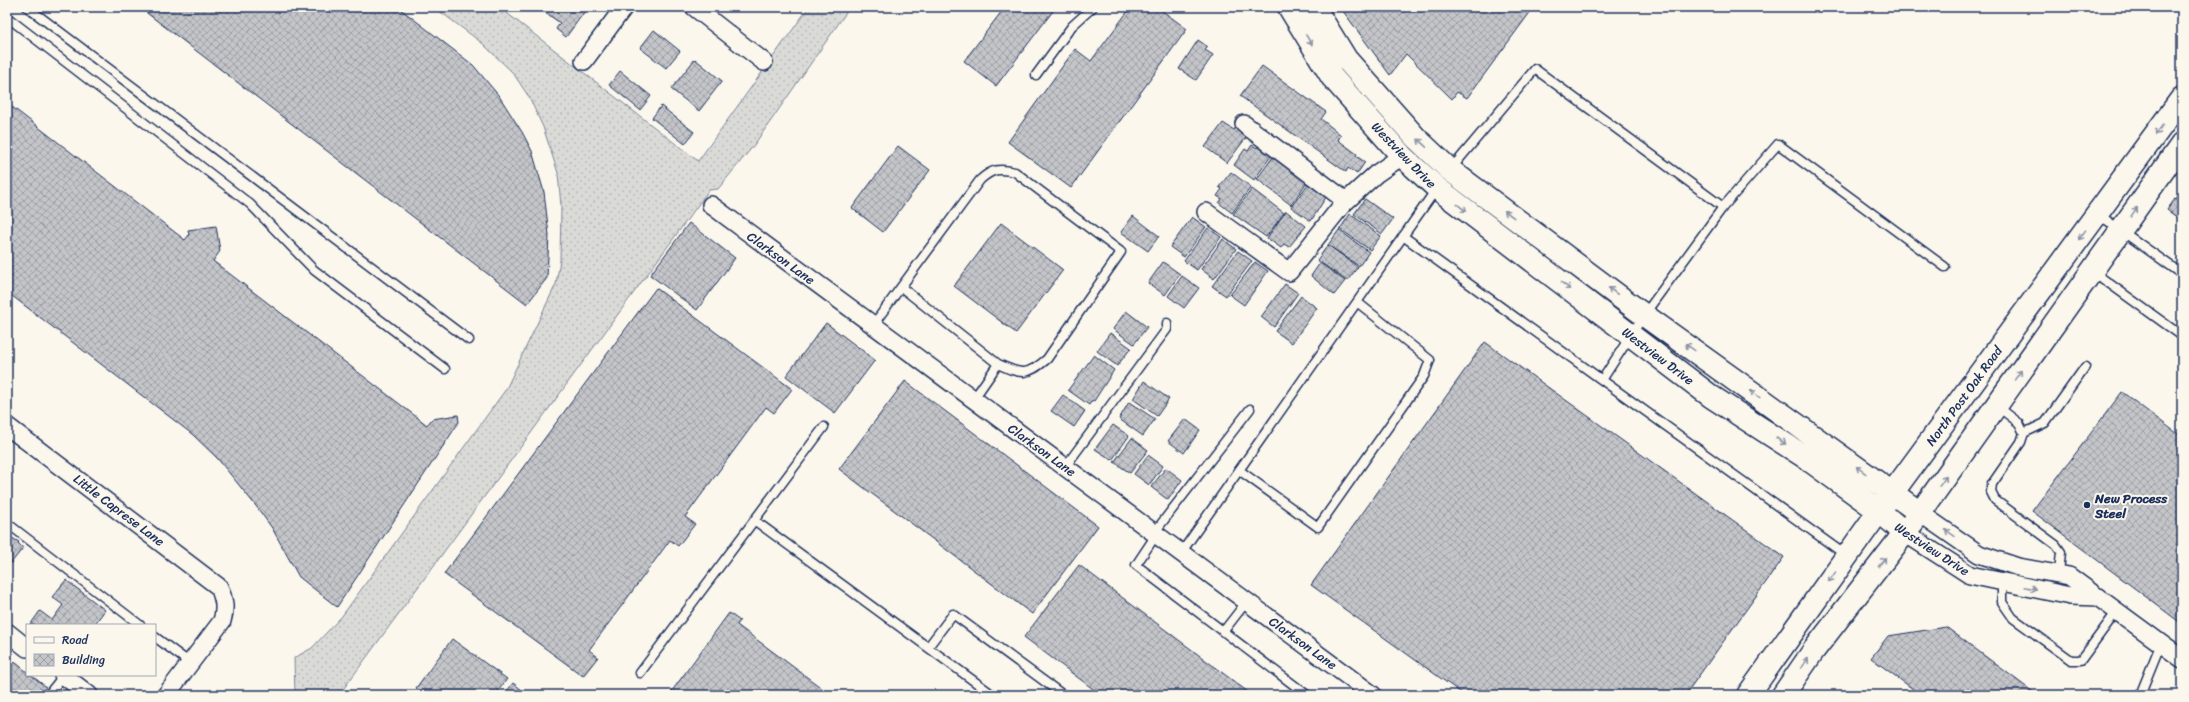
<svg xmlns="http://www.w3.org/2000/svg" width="2189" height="702" viewBox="0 0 2189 702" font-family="Sriracha,sans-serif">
<defs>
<pattern id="grass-dots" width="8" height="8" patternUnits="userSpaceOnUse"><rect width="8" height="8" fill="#dadad7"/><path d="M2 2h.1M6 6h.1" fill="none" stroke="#babbbb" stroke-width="1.8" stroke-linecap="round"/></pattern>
<pattern id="building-cross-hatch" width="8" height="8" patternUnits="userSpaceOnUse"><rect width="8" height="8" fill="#c3c5c9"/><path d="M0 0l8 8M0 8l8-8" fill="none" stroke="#9ea0a6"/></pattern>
</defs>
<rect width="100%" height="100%" fill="#fbf7ec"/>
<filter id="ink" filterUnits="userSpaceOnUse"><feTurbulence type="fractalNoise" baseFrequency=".025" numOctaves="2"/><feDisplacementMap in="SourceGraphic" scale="8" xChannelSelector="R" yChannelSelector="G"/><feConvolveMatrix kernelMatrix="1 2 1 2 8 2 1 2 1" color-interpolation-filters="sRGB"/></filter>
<g filter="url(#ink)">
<!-- grass -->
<path fill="url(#grass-dots)" stroke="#7a849a" d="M434,7H499L698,161L809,7H850L754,145L718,189L709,190L339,695H295L294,658L312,648L342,616L506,389L556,284L560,260L561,206L558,173L543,127L529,97L513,73L482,43Z"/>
<!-- building -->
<path fill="url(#building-cross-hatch)" stroke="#1b2f5e" d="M139,7H398L473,65L499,96L522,132L532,151L544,192L549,235L547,278L527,304Z
M538,7H588L566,37L556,29L560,23Z
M1005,7H1056L996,86L964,61Z
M1131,7H1157L1187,29L1071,188L1008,142L1075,49L1091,61Z
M1340,7H1534L1467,98L1457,92L1452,99L1406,54L1390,75Z
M654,30L680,51L666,68L640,48Z
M1198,40L1208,47L1205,50L1213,55L1196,80L1179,69Z
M695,59L722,81L699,111L671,89Z
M1262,66L1326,112L1321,119L1341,135L1338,140L1357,154L1356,156L1365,162L1357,174L1348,168L1346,172L1240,96Z
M620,71L651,96L640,110L609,85Z
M7,103L185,240L189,235L188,230L216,226L220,251L213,261L427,425L432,419L458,415L459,422L337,607L299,577L272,528L256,506L217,458L192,434L7,292Z
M661,106L694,132L685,144L652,118Z
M1223,123L1234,130L1236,127L1248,135L1227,163L1205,147Z
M1260,144L1273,153L1254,180L1234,165L1245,149L1248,151L1252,145L1257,148Z
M898,146L930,170L883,232L852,208Z
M1275,154L1309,179L1291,205L1257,179Z
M1231,172L1251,187L1232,213L1219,203L1222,199L1217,196L1222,189L1219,187Z
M1311,180L1324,190L1321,194L1326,197L1311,221L1291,207Z
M1252,189L1284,213L1266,237L1233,214Z
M2182,189V221L2167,210Z
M1365,199L1393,219L1382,234L1354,214Z
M1286,211L1306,226L1289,247L1284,244L1281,248L1267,238Z
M1350,214L1381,236L1370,250L1340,229Z
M1133,216L1159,236L1148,251L1121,232Z
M1192,217L1206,227L1184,257L1170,247Z
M689,223L735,258L697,310L650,275Z
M1001,223L1063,270L1016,333L954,286Z
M1208,228L1221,237L1197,270L1184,261Z
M1339,230L1369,252L1359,266L1328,245Z
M1223,239L1236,249L1214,279L1201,269Z
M1328,245L1358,267L1347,281L1317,260Z
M1238,251L1252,261L1226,296L1212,286Z
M1163,262L1180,274L1165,295L1148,283Z
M1255,262L1268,271L1244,305L1230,295Z
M1320,263L1345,281L1334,295L1311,276Z
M1182,276L1199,288L1184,308L1168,296Z
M1285,284L1298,293L1274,327L1261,317Z
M656,288L792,389L774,413L766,407L685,517L695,524L678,546L670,540L589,650L598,657L583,676L444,574Z
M1301,296L1317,308L1292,343L1275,331Z
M1126,311L1147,327L1134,344L1113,329Z
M826,323L875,360L835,413L786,376Z
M1110,333L1131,348L1117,366L1097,351Z
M1485,342L1784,557L1685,695H1464L1311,585Z
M1094,355L1114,370L1094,401L1092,400L1089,405L1068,390Z
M905,381L1098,526L1032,614L839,469Z
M1144,381L1169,399L1157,416L1133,399Z
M2122,392L2182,437V624L2032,511Z
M1063,395L1085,411L1074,427L1051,411Z
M1129,402L1155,419L1143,436L1119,419Z
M1185,419L1200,430L1184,453L1168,441Z
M1113,425L1129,436L1112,460L1095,449Z
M1132,438L1148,450L1130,473L1114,462Z
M1148,455L1163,466L1149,485L1134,474Z
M1166,468L1182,480L1168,500L1151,487Z
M7,535L19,542L18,543L23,548L7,568Z
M1079,565L1252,695H1101L1024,637Z
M66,580L105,610L94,625H30L40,611L52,620L63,605L52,597Z
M729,613L740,621L737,625L831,695H669Z
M1946,627L2037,695H1921L1871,658L1888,636Z
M452,639L507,679L495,695H426L416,688Z
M15,662L27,672V675H31L46,687L39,695H22L7,683V673Z
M513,683L527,694L526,695H504Z
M7,686L18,695H7Z"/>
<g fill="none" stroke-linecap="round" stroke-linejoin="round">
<defs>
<path id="lane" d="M27,7L469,340
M7,17L250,204L314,270L445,369
M1036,75L1072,26L1093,7
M1723,207L1778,144L1945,267
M2098,214L2182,274
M1403,236L1602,380L1644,315L1723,207L1535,69L1451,169
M2092,271L2182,336
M873,325L980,180C992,169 999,168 1015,172L1121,252L1047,359C1027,376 1022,375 998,364L901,287
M1602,380L1847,556
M973,400L998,364
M1997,406L2019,423L2024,433L2021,442L1992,484L1991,492L1995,500L2056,545L2061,552L2059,573
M2024,433L2045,423L2085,367
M1065,467L1167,329V323
M1239,470L1318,527L1424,376L1430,360L1357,302
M754,520L993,695
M7,523L140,625
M1154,533L1250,409
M1156,535L1136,565L1307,695
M1181,553L1437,188
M2002,582V602L2013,618L2071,660H2081L2117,611
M1223,632L1247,601
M155,637L190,663
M928,647L953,614L1063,695
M640,673L824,427
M48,695L63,676
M2140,695L2161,643"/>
<path id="street" d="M694,7L764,62
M584,61L624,7
M1244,124L1346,201
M711,205L1373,695
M1206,212L1289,272L1343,204L1376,174L1402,156
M7,426L219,587C224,599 226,608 222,621L166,695
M1920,513L1979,554L2018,567L2069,576L2182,659
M1905,533L1970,575L2070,596L2099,597
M7,632L27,648
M63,675L89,695"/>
<path id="secondary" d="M1289,7L1332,77L1402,156L1437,188L1712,397L1805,457L1879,511L1905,533
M1314,7L1346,59L1416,138L1450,170L1644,315L1920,513
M1748,695L1879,511L2182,98
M1783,695L1814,650L1920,513L2182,144"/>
</defs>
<!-- lane casing -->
<use href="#lane" stroke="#1b2f5e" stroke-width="11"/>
<!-- street casing -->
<use href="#street" stroke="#1b2f5e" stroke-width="20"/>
<!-- secondary casing -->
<use href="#secondary" stroke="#1b2f5e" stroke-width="25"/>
<!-- lane -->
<use href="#lane" stroke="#fbf7ec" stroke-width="8"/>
<!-- street -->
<use href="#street" stroke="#fbf7ec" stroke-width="17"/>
<!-- secondary -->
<use href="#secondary" stroke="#fbf7ec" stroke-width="22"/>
</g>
<!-- one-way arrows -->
<defs><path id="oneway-shaft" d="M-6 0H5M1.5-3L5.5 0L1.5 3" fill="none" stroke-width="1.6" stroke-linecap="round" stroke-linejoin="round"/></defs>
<g stroke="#8b93a5">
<use href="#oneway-shaft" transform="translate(1309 40) rotate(58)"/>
<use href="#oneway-shaft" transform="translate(2159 130) rotate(126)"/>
<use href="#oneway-shaft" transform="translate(1422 143) rotate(-137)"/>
<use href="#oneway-shaft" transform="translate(1462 208) rotate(37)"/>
<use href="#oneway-shaft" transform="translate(2134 212) rotate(-54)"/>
<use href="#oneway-shaft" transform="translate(1509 214) rotate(-143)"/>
<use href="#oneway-shaft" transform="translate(2082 235) rotate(126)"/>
<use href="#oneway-shaft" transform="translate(1566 286) rotate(37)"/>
<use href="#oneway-shaft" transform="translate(1613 291) rotate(-143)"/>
<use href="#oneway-shaft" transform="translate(1690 347) rotate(-144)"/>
<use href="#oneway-shaft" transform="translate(2018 375) rotate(-55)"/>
<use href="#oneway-shaft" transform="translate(1755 394) rotate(-144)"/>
<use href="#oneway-shaft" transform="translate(1781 441) rotate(33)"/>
<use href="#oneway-shaft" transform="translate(1861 470) rotate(-144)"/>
<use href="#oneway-shaft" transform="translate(1943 481) rotate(-55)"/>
<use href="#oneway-shaft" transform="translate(1950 533) rotate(-145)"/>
<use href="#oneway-shaft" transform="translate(1882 562) rotate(-52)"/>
<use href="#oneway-shaft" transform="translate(1832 577) rotate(126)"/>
<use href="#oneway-shaft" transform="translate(2030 588) rotate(12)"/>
<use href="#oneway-shaft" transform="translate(1805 663) rotate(-55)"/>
</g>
</g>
<!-- markers -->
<circle fill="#1b2f5e" stroke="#fbf7ec" stroke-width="1.5" cx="2087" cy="505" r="4"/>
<g text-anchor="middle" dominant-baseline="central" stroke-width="4" stroke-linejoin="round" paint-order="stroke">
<!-- street labels -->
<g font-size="13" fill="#1b2f5e" stroke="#fbf7ec">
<text transform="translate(1404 155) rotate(46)">Westview Drive</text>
<text transform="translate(781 258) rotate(36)">Clarkson Lane</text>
<text transform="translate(1658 356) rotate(37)">Westview Drive</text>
<text transform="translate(1964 396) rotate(-54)">North Post Oak Road</text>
<text transform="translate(1042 450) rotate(36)">Clarkson Lane</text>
<text transform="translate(119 510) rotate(37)">Little Caprese Lane</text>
<text transform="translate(1932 549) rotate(33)">Westview Drive</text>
<text transform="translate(1303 643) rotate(36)">Clarkson Lane</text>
</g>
<!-- poi labels -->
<g font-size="13" font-weight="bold" fill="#1b2f5e" stroke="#fbf7ec" text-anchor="start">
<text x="2095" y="498">New Process<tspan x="2095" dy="15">Steel</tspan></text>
</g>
</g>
<!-- margin -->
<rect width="2189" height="702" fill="none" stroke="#fbf7ec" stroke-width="24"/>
<rect x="12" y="12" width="2165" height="678" fill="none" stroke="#1b2f5e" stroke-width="1.5" filter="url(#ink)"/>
<!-- legend -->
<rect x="26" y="624" width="130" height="52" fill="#fbf7ec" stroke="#a1a7b3"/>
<rect x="34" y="637" width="20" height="6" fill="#fbf7ec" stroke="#a1a7b3"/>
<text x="62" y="644" font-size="12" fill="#1b2f5e">Road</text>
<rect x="34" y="654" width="20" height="12" fill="url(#building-cross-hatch)" stroke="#a1a7b3"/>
<text x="62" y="664" font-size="12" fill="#1b2f5e">Building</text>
</svg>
